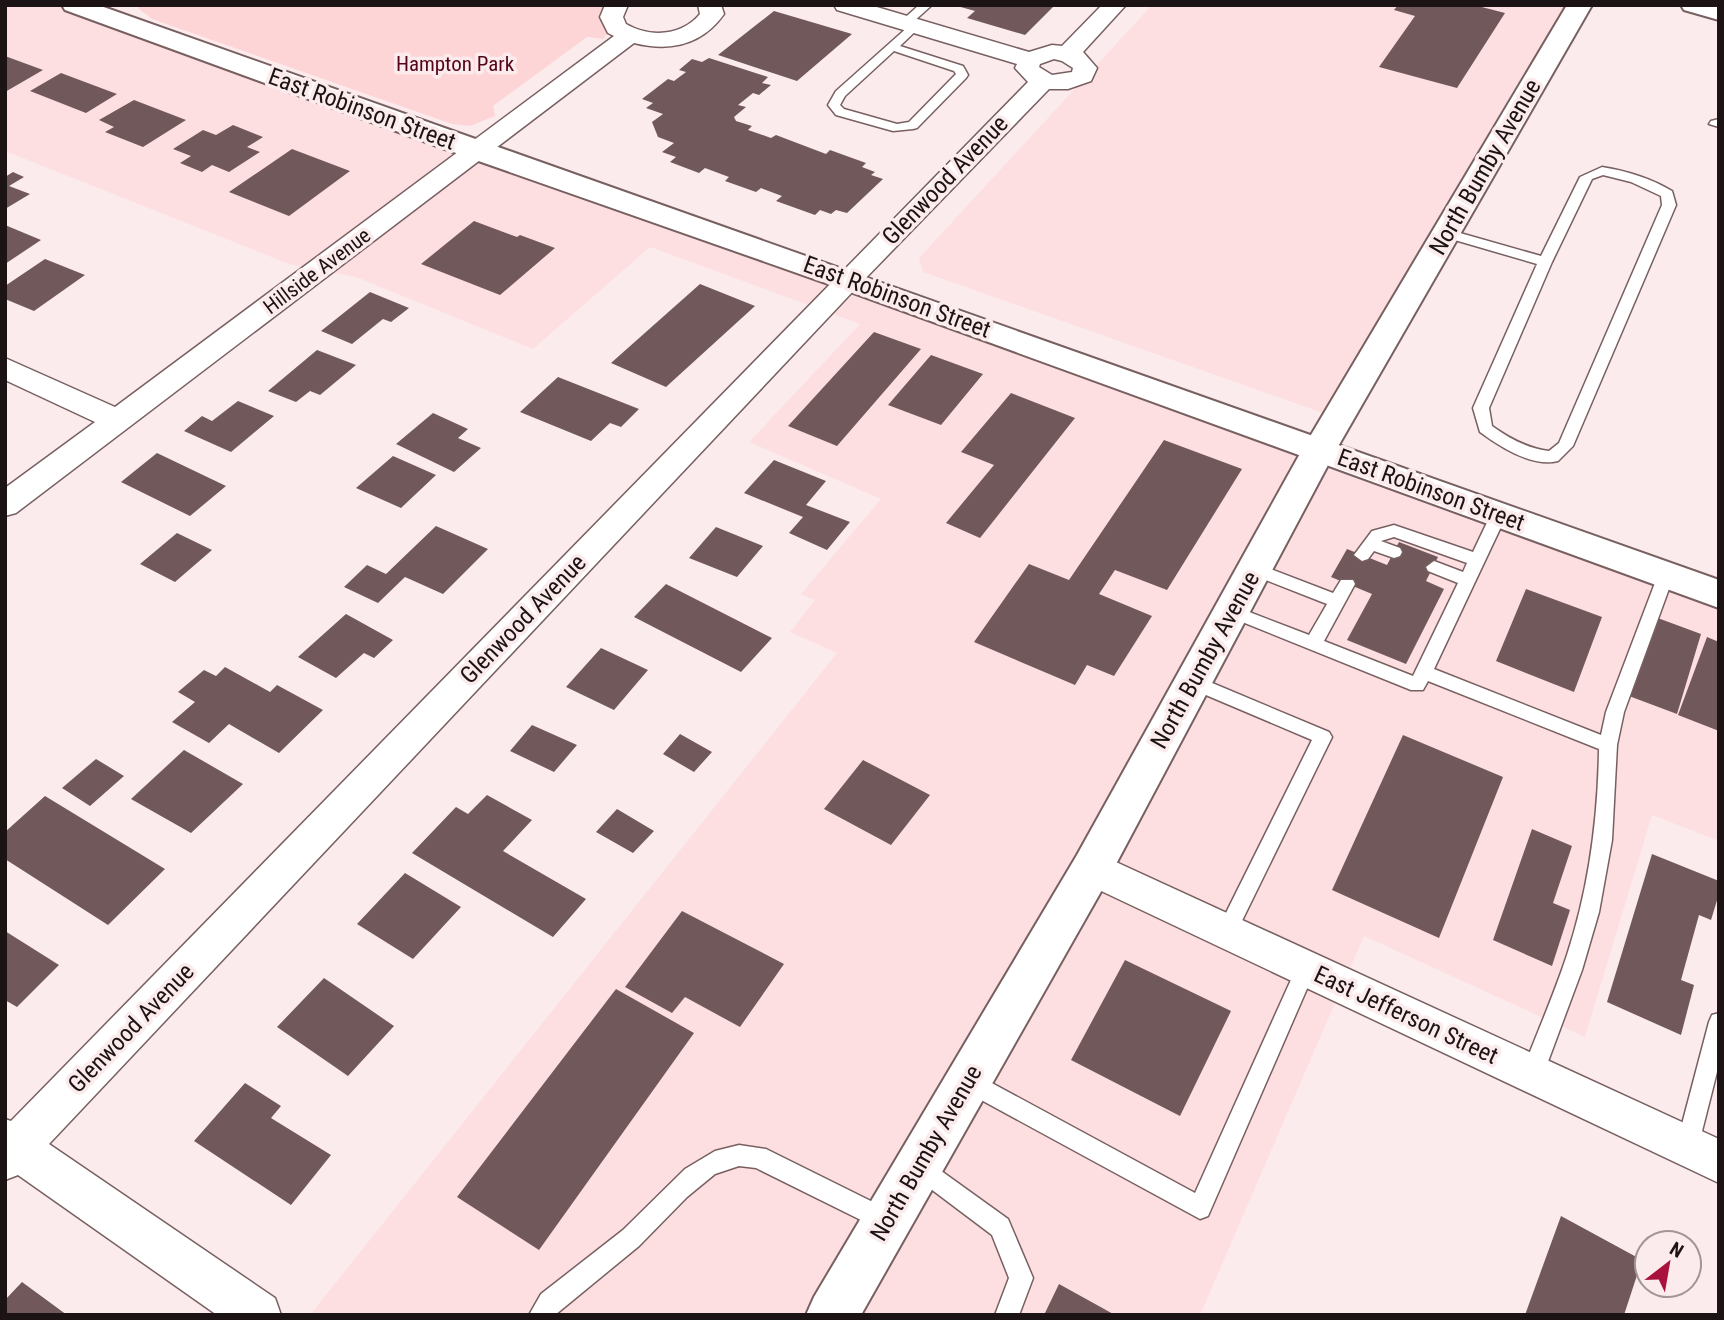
<svg xmlns="http://www.w3.org/2000/svg" width="1724" height="1320" viewBox="0 0 1724 1320" font-family="'Roboto Condensed',sans-serif">
<rect width="100%" height="100%" fill="#fcebec"/>
<!-- built -->
<path fill="#fddfe1" d="M5,5H69L1719,598V841L1652,815L1585,1037L1364,936L1200,1315H310L837,653L790,632L815,600L801,594L881,499L749,442L860,324L650,247L533,349L356,277L289,264L5,151Z
M1152,5H1579L1337,418L923,272L919,258Z"/>
<!-- green -->
<path fill="#fed5d7" d="M138,5H601L612,22L604,39L587,37L493,106L495,116L470,126L452,124L152,19L139,9Z"/>
<!-- building -->
<path fill="#71595b" d="M1055,5L1025,35L967,18L975,11L957,6Z
M1398,5H1474L1505,13L1457,88L1379,67L1415,16L1394,10Z
M774,11L852,34L797,81L718,55Z
M5,56L43,70L5,92Z
M709,58L768,77L762,83L771,85L759,95L753,93L738,105L746,107L734,117L736,121L752,126L748,130L771,138L776,135L826,154L830,150L866,163L862,167L875,172L871,175L883,179L847,213L836,210L831,214L820,210L815,215L776,201L782,196L761,188L756,192L725,181L729,177L705,168L699,173L670,162L676,157L662,152L674,143L658,137L652,122L663,114L646,108L653,103L642,99L668,79L674,81L686,72L679,70L692,59L702,62Z
M61,73L117,94L86,113L30,91Z
M134,100L186,120L143,147L105,132L114,127L99,120Z
M233,125L263,137L247,147L260,152L229,172L212,165L202,172L180,163L191,156L173,149L203,130L216,135Z
M292,149L350,171L289,216L229,192Z
M13,172L24,177L9,186L30,194L5,209V177Z
M474,221L517,237L520,235L555,248L500,295L421,264Z
M5,225L41,240L5,264Z
M45,259L85,275L34,311L5,299V286Z
M700,284L755,306L666,387L611,363Z
M370,292L409,308L391,322L383,319L352,344L321,331Z
M874,332L921,349L837,446L788,426Z
M317,350L356,365L320,395L310,391L296,402L268,391Z
M931,355L983,374L941,425L888,405Z
M558,377L639,409L621,427L610,423L591,441L520,412Z
M1011,393L1075,418L980,538L946,523L994,465L961,452Z
M238,401L274,416L231,452L184,431L202,416L212,421Z
M433,413L468,429L458,438L481,448L454,472L396,444Z
M1164,440L1242,469L1167,590L1115,570L1099,594L1152,616L1114,676L1087,665L1075,685L974,642L1029,564L1069,580Z
M157,453L226,486L190,516L121,482Z
M393,456L436,475L401,508L356,488Z
M774,460L826,481L806,505L850,522L827,550L789,533L803,517L744,493Z
M436,526L488,549L443,594L405,577L378,603L344,587L367,565L386,574Z
M716,527L763,546L737,577L689,558Z
M177,533L212,550L175,582L140,564Z
M1399,542L1438,557L1426,581L1444,589L1406,664L1347,640L1372,594L1331,577L1347,549L1387,565Z
M666,584L772,638L741,672L634,617Z
M1526,589L1602,617L1574,692L1496,661Z
M346,614L393,640L374,658L364,653L336,678L298,657Z
M1655,617L1701,634L1677,714L1629,696Z
M1707,637L1719,642V731L1678,715Z
M601,648L648,670L614,710L566,687Z
M225,667L270,692L277,685L323,710L279,753L229,724L209,743L172,722L195,702L178,692L204,670L216,676Z
M532,725L577,745L554,772L510,751Z
M680,734L712,752L694,772L663,754Z
M1403,735L1503,777L1439,938L1332,890Z
M184,750L243,784L191,833L131,799Z
M96,759L124,776L90,806L62,788Z
M863,760L930,795L891,845L824,809Z
M487,795L532,820L503,851L586,899L553,937L412,853L456,807L468,814Z
M45,796L165,869L108,925L5,859V832Z
M617,809L654,831L633,853L596,832Z
M1532,829L1572,846L1553,903L1570,910L1552,966L1493,940Z
M1652,854L1719,881V894L1711,920L1699,915L1681,980L1694,985L1681,1035L1607,1002Z
M405,873L461,907L413,959L357,924Z
M682,911L784,964L740,1027L685,997L672,1013L625,987Z
M5,931L59,965L17,1007L5,1000Z
M1125,960L1231,1011L1180,1116L1071,1060Z
M324,978L394,1026L348,1076L277,1027Z
M616,989L694,1033L539,1250L457,1197Z
M245,1083L281,1106L271,1118L331,1155L291,1205L194,1141Z
M1561,1216L1642,1260L1624,1315H1525Z
M22,1282L67,1315H5V1300Z
M1059,1284L1115,1315H1044Z"/>
<g fill="none" stroke-linecap="round" stroke-linejoin="round">
<defs>
<path id="service" d="M919,5H932L912,23L921,26L900,46L963,66L968,75L966,78L917,128L913,129L893,131L836,115L828,105L836,91L909,26L899,23ZM894,51L954,71L956,74L909,122L897,124L844,109L840,105L845,96Z
M1719,119V127L1709,124L1711,121Z
M1602,167C1627,171 1650,178 1672,191L1676,205L1573,446L1558,461C1532,468 1499,446 1480,432L1473,408L1537,264L1441,236L1439,233L1446,229L1541,256L1580,177ZM1603,175L1631,182L1661,196L1662,205L1559,443L1549,451C1527,448 1510,439 1492,426L1489,408L1552,262L1592,179Z
M1499,508L1507,514L1434,669L1601,735L1606,712L1658,575L1666,569L1674,575L1624,712L1617,745L1612,840L1599,912L1582,970L1543,1075L1540,1082L1532,1085L1524,1082L1521,1075C1536,1035 1554,995 1567,955C1589,888 1598,819 1599,749L1428,681L1423,690H1411L1225,615L1222,611L1225,607L1231,605L1309,635L1327,604L1248,573L1246,569L1248,565H1260L1333,593L1341,580H1353L1355,584L1324,641L1413,676L1458,583L1428,571L1426,567L1434,561L1463,572L1467,563L1394,537L1381,541L1400,548L1402,552L1400,556L1394,558L1374,551L1368,559L1362,561L1354,555L1372,531L1394,525L1473,552L1493,510Z
M1193,675L1329,732L1332,737L1234,937L1227,940L1220,937L1217,931L1312,740L1187,687L1184,682L1187,677Z
M1306,959L1313,962L1316,968L1208,1216L1200,1219L961,1089L958,1082L961,1075L969,1072L977,1075L1195,1193L1299,962Z
M1719,1013V1064L1698,1147L1695,1154L1687,1158L1679,1154L1676,1147L1709,1022L1712,1015Z
M739,1145L766,1149L895,1213L898,1221L895,1229L887,1232L879,1229L756,1168L739,1166L715,1174L687,1197L639,1246L555,1315H529L541,1294L623,1230L685,1169L715,1151Z
M919,1155L1008,1219L1033,1278L1019,1315H995L1009,1278L992,1235L911,1174L908,1166L911,1158Z"/>
<path id="minor" d="M605,5H628L623,17L626,24C650,38 682,36 700,14L698,5H721L724,14C702,45 670,52 634,43L16,513L5,516V488L95,422L5,380V358L115,407L614,36L608,33L600,17Z
M834,5H870L1029,52L1052,45L1062,46L1102,5H1126L1083,52L1097,68L1091,81L1068,89H1049L858,286L49,1144L275,1298L281,1315H217L18,1175L5,1180V1119L11,1121L1028,82L1015,68L1017,64L837,10ZM1054,59L1062,61L1073,68L1072,72L1052,75L1039,67L1040,64Z
M1092,851L1719,1139V1183L1078,880L1073,868L1078,856Z"/>
<path id="tertiary" d="M1567,5H1592L1336,450L1107,881L861,1315H806L814,1297L1077,855L1302,450Z
M1681,5H1719V20L1684,10Z"/>
<path id="secondary" d="M62,5H98L1719,580V608L837,287L467,157L65,10Z"/>
</defs>
<!-- service casing -->
<use href="#service" stroke="#786061" stroke-width="3"/>
<!-- minor casing -->
<use href="#minor" stroke="#786061" stroke-width="3"/>
<!-- tertiary casing -->
<use href="#tertiary" stroke="#786061" stroke-width="4"/>
<!-- secondary casing -->
<use href="#secondary" stroke="#786061" stroke-width="4"/>
<!-- service -->
<use href="#service" fill="#fff" fill-rule="evenodd"/>
<!-- minor -->
<use href="#minor" fill="#fff" fill-rule="evenodd"/>
<!-- tertiary -->
<use href="#tertiary" fill="#fff" fill-rule="evenodd"/>
<!-- secondary -->
<use href="#secondary" fill="#fff" fill-rule="evenodd"/>
</g>
<g text-anchor="middle" dominant-baseline="central" stroke-width="7" stroke-linejoin="round" paint-order="stroke">
<!-- far-park labels -->
<g font-size="21" fill="#56041a" stroke="#fcebec">
<text x="455" y="64">Hampton Park</text>
</g>
<!-- far-street labels -->
<g font-size="21" fill="#1c1314" stroke="#fcebec">
<text transform="translate(317 271) rotate(-37)">Hillside Avenue</text>
</g>
<!-- street labels -->
<g font-size="24" fill="#1c1314" stroke="#fcebec">
<text transform="translate(362 109) rotate(20)">East Robinson Street</text>
<text transform="translate(1485 167) rotate(-60)">North Bumby Avenue</text>
<text transform="translate(945 180) rotate(-46)">Glenwood Avenue</text>
<text transform="translate(897 297) rotate(20)">East Robinson Street</text>
<text transform="translate(1431 490) rotate(20)">East Robinson Street</text>
<text transform="translate(523 619) rotate(-46)">Glenwood Avenue</text>
<text transform="translate(1205 660) rotate(-61)">North Bumby Avenue</text>
<text transform="translate(1406 1015) rotate(25)">East Jefferson Street</text>
<text transform="translate(131 1028) rotate(-46)">Glenwood Avenue</text>
<text transform="translate(926 1153) rotate(-60)">North Bumby Avenue</text>
</g>
</g>
<!-- border -->
<rect width="1724" height="1320" fill="none" stroke="#1c1314" stroke-width="14"/>
<!-- north arrow -->
<g transform="translate(1668 1264) rotate(31)"><circle r="33" fill="#fcebec" stroke="#a29596" stroke-width="2"/>
<path d="M0-5L12 26L0 18L-12 26Z" fill="#a9123c"/>
<text y="-10" font-size="19" font-weight="bold" text-anchor="middle" fill="#1c1314">N</text>
</g>
</svg>
